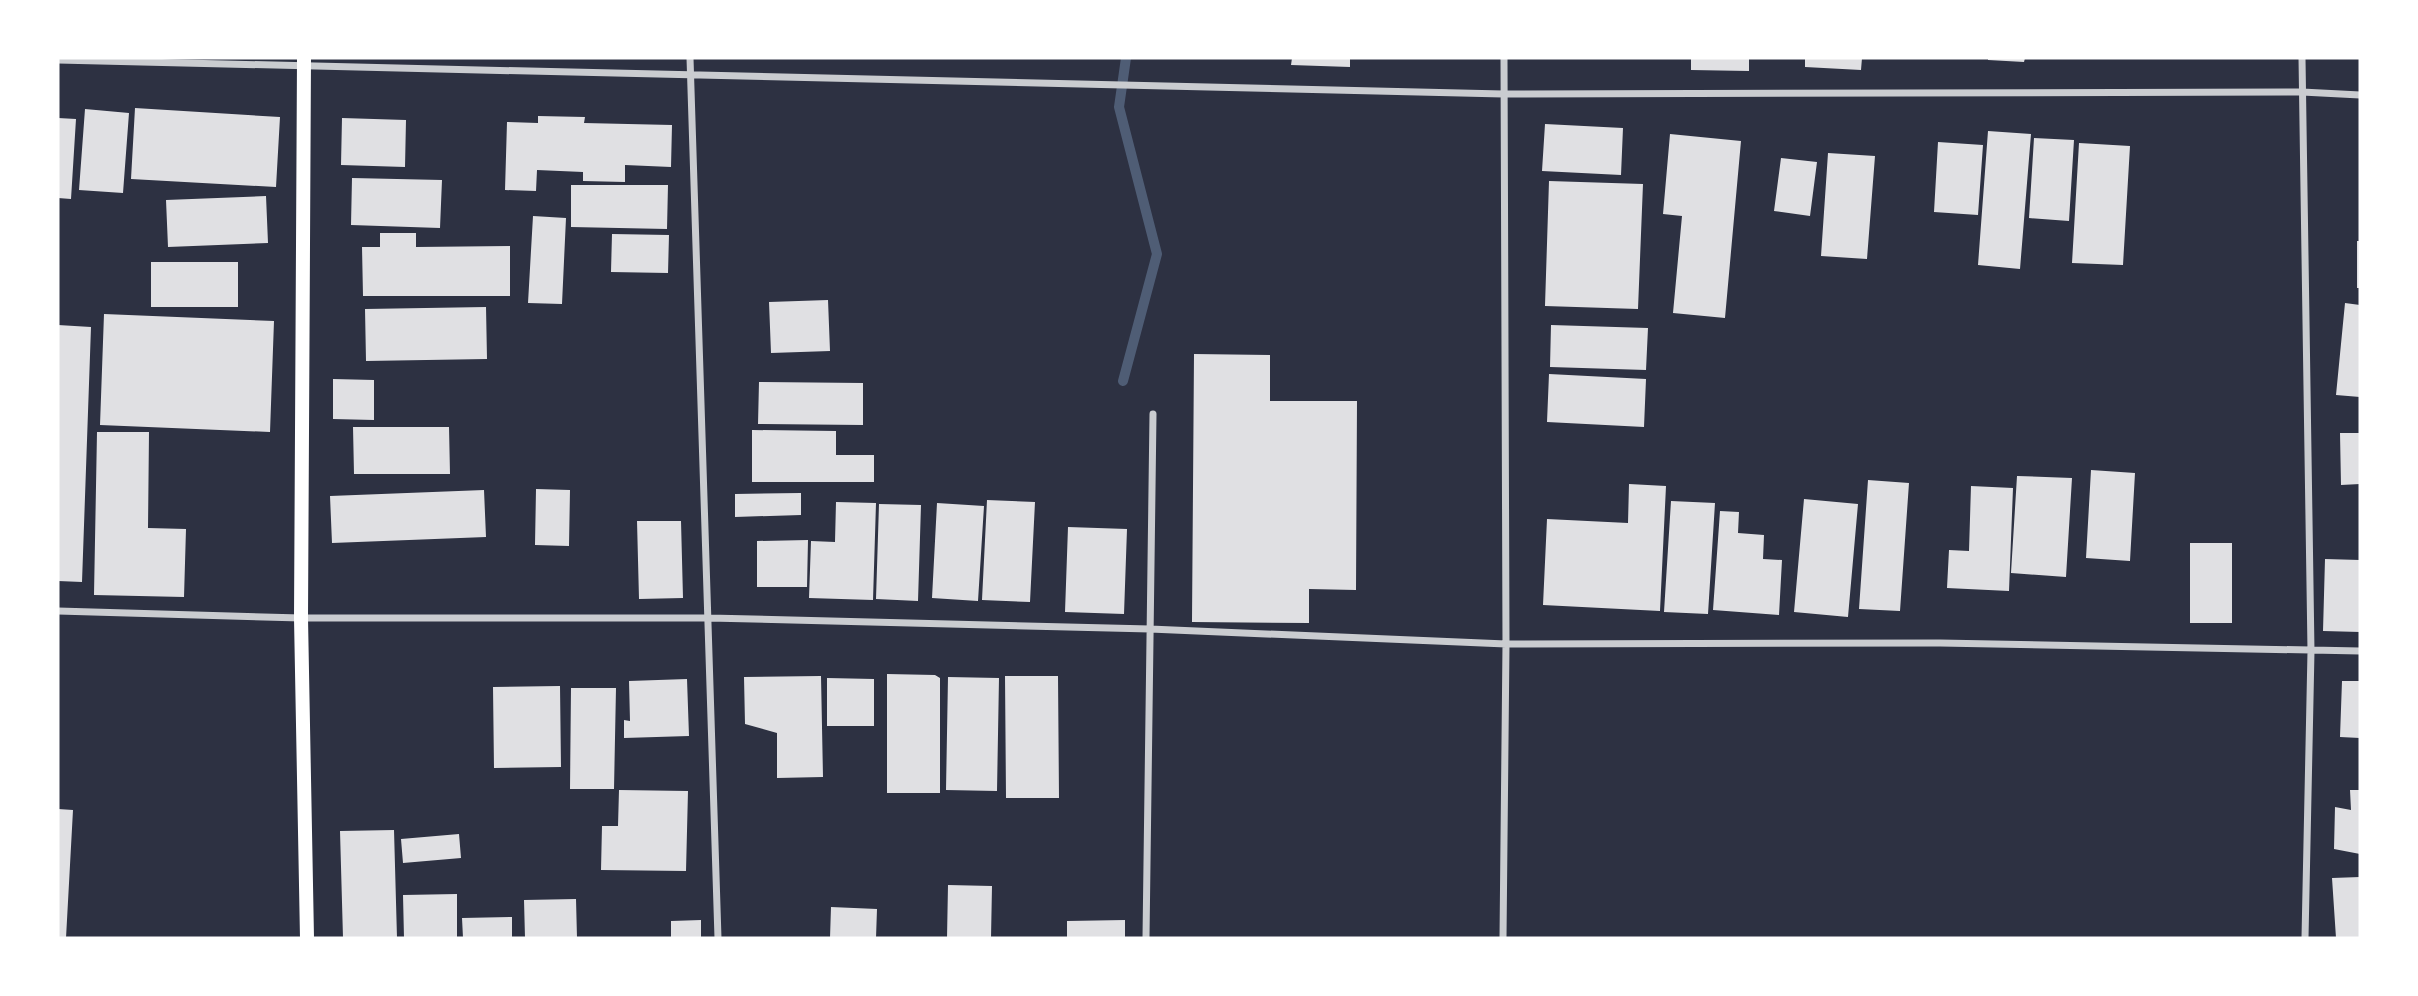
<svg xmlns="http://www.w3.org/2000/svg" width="2418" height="996" viewBox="0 0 2418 996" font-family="'Crimson Pro',serif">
<rect width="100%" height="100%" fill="#2d3142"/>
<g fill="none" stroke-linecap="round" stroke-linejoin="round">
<!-- stream -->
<path stroke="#4f5d75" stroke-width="10" d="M1123,381L1157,254L1119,107L1126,58"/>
</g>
<!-- building -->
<path fill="#e0e0e3" d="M1292,58H1350V67L1291,65Z
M1691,58H1749V71L1691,70Z
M1805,58H1862L1861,70L1805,67Z
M1988,58H2025L2024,62L1988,60Z
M135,108L280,117L276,187L131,179Z
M85,109L129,113L123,193L79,190Z
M538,116L585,117L584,123L672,125L671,167L625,165V182L583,181V172L537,170L536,191L505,190L507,122L538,123Z
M58,118L76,119L71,199L58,198Z
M342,118L406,120L405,167L341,165Z
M1545,124L1623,128L1621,175L1542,171Z
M1988,131L2031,134L2020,269L1978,265Z
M1670,134L1741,141L1725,318L1673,313L1682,216L1663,214Z
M2034,138L2074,140L2069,221L2029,218Z
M1938,142L1983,145L1978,215L1934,212Z
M2079,143L2130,146L2123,265L2072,263Z
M1828,153L1875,156L1867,259L1821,256Z
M1781,158L1817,162L1810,216L1774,211Z
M352,178L442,180L440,228L351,225Z
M1549,181L1643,184L1638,309L1545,306Z
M571,185H668L667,229L571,227Z
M266,196L268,243L168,247L166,200Z
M533,216L566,218L562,304L528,303Z
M380,233H416V247L510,246V296H363L362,247H380Z
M612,234L669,235L668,273L611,272Z
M2357,241H2360V288H2357Z
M151,262H238V307H151Z
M828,300L830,351L771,353L769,302Z
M2345,303L2360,305V397L2336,395Z
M486,307L487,359L366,361L365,309Z
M104,314L274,321L270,432L100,425Z
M58,325L91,327L82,582L58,581Z
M1551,325L1648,328L1646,370L1550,367Z
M1194,354L1270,355V401H1357L1356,590L1309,589V623L1192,622Z
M1549,374L1646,379L1644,427L1547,422Z
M333,379L374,380V420L333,419Z
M759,382L863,383V425L758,424Z
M353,427H449L450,474H354Z
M752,430L836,431V455H874V482H752Z
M97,432H149L148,528L186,529L184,597L94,595Z
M2340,433H2360V484L2341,485Z
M2091,470L2135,473L2130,561L2086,558Z
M2017,476L2072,478L2066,577L2011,573Z
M1868,480L1909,483L1900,611L1859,609Z
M1629,484L1666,486L1660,611L1543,605L1547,519L1628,523Z
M1971,486L2013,488L2009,591L1947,588L1949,550L1969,551Z
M536,489L570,490L569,546L535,545Z
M484,490L486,537L332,543L330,496Z
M801,493V515L735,517V494Z
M1804,499L1858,504L1848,617L1794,612Z
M987,500L1035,502L1030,602L982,600Z
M1671,501L1715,503L1708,614L1664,612Z
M836,502L876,503L873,600L809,598L811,541L835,542Z
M937,503L984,506L978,601L932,598Z
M879,504L921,505L918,601L876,599Z
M1720,511L1739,512L1738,533L1764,535L1763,559L1782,560L1779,615L1713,610Z
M637,521H681L683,598L639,599Z
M1068,527L1127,529L1124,614L1065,612Z
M808,540L807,587H757V541Z
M2190,543H2232V623H2190Z
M2325,559L2360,560V632L2323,631Z
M887,674L935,675L940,678V793H887Z
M821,676L823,777L777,778V733L745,724L744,677Z
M1005,676H1058L1059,798H1006Z
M948,677L999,678L997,791L946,790Z
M827,678L874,679V726H827Z
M687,679L689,736L624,738V720L630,721L629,681Z
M2342,681H2360V738L2340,737Z
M560,686L561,767L494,768L493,687Z
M571,688H616L614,789H570Z
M619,790L688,791L686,871L601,870L602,826H618Z
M2350,790H2360V854L2334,849L2335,807L2351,810Z
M58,809L73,810L66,938H58Z
M394,830L397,938H343L340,831Z
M459,834L461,858L403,863L401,839Z
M2360,877V938H2336L2332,878Z
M948,885L992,886L991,938H947Z
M457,894V938H404L403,895Z
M576,899L577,938H525L524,900Z
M831,907L877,909L876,938H830Z
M512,917V938H463L462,918Z
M701,920V938H671V921Z
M1125,920V938H1067V921Z"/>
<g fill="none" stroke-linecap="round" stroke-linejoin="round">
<!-- minor -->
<path stroke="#caccd0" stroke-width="7" d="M690,58L718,938
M2302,58L2311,651L2305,938
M58,60L1503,94L2302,92L2360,95
M58,611L301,618H709L1150,629L1506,644L1940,643L2360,651
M1146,938L1153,414
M1503,938L1506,644L1504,58"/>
<!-- secondary -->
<path stroke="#fff" stroke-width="14" d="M304,58L301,618L307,938"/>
</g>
<!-- border -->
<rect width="2418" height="996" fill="none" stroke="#ffffff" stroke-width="119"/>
</svg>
